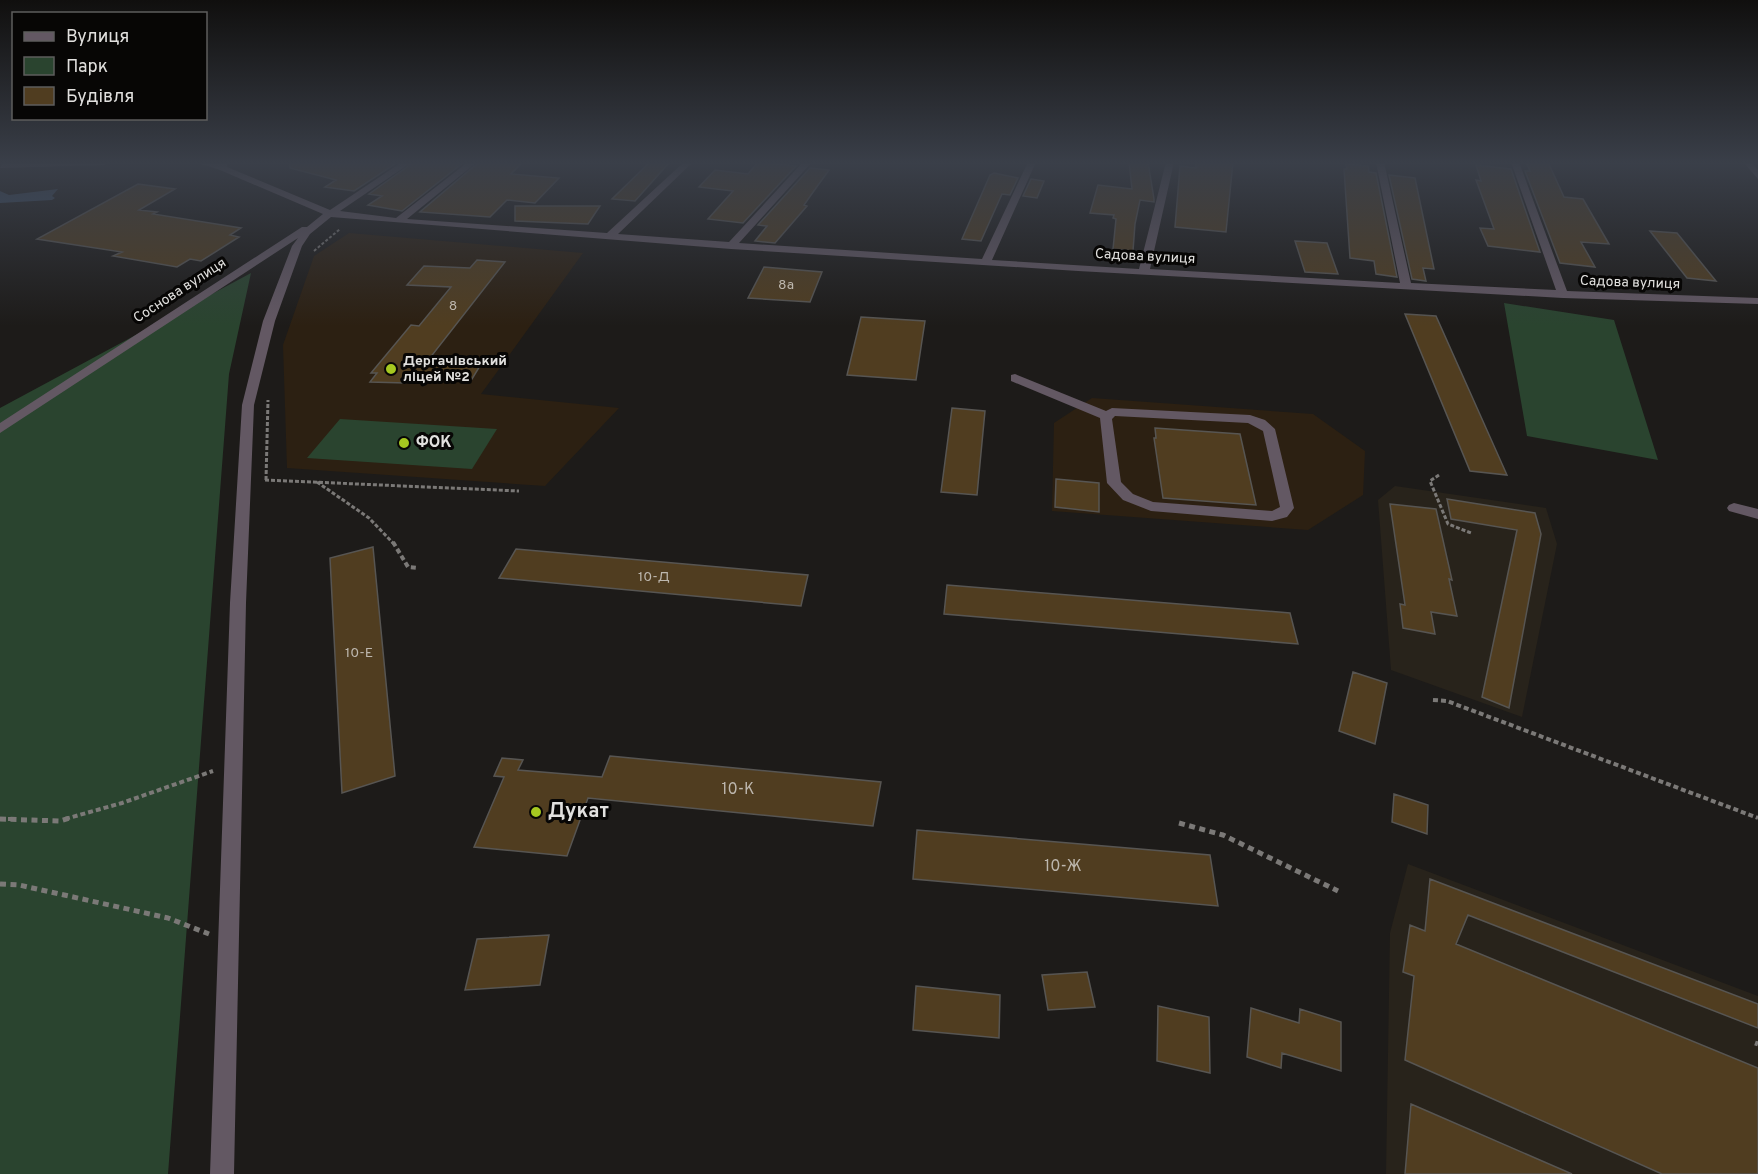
<svg xmlns="http://www.w3.org/2000/svg" width="1758" height="1174" viewBox="0 0 1758 1174" font-family="Overpass,sans-serif">
<rect width="100%" height="100%" fill="#1d1b19"/>
<!-- built -->
<path fill="#28231b" d="M1395,486L1546,508L1557,544L1522,717L1391,670L1378,500Z
M1408,864L1758,996V1174H1386L1390,933Z"/>
<!-- education -->
<path fill="#2c2012" d="M349,233L583,253L481,394L619,408L545,486L287,468L283,345L314,256Z
M1092,398L1313,414L1365,451L1363,495L1308,530L1052,511L1054,423Z"/>
<!-- green -->
<path fill="#2a442f" d="M251,273L229,374L168,1174H0V408Z
M1504,303L1614,320L1658,460L1527,436Z
M340,419L497,429L472,469L307,458Z"/>
<!-- water -->
<path fill="#3e536d" d="M58,189L52,196L55,198L52,200L0,203V191L9,195Z"/>
<!-- building -->
<path fill="#503d20" stroke="#575552" stroke-width="1.5" d="M290,162H398L354,191L325,187L336,180L290,168Z
M414,162H464L402,211L368,205L382,196L369,194Z
M479,162H523L511,174L559,178L535,203L507,200L490,217L420,212Z
M650,162L669,163L635,201L612,199Z
M758,162L796,166L743,223L708,219L733,191L699,187L715,170L748,174Z
M1129,162H1148L1154,199V202L1140,200L1135,224L1133,251L1113,249L1116,219L1113,218L1114,215L1090,213L1098,185L1132,189Z
M1196,162H1233L1226,232L1175,227L1180,166L1196,168Z
M1526,162H1548L1564,197L1583,199L1609,244L1581,242L1595,267L1560,263L1525,171H1530Z
M1346,164L1368,166L1369,172L1376,173L1397,277L1376,274L1374,261L1350,258L1344,169H1347Z
M1476,165L1511,169L1540,252L1488,246L1480,228L1494,229L1476,180L1481,181Z
M810,168L829,170L811,195L804,205L807,206L775,243L755,241L767,226L758,225Z
M994,173L1018,178L1010,195L1002,194L981,241L962,239L990,175Z
M1389,175L1415,178L1434,269L1423,268L1426,281L1412,279Z
M1031,179L1044,181L1037,198L1023,196Z
M138,184L175,189L139,210L157,212L153,214L241,228L230,235L239,237L201,261L190,259L177,267L113,256L122,252L37,239Z
M515,206H600L588,224L515,221Z
M1650,231L1677,233L1716,281L1687,278Z
M1295,241L1327,243L1338,274L1305,272Z
M477,260L505,262L429,359L483,361L472,379L410,377L406,383L370,382L377,373H371L411,325L419,326L451,287L407,285L424,266L470,268Z
M764,267L822,272L810,302L748,298Z
M1405,314L1436,316L1507,475L1470,471Z
M861,317L925,321L916,380L847,375Z
M952,408L985,411L977,495L941,492Z
M1155,428L1240,434L1256,505L1163,498L1154,438H1156Z
M1056,479L1099,483V512L1055,507Z
M1447,499L1535,513L1541,534L1509,708L1482,697L1517,530L1451,519Z
M1390,504L1436,509L1452,580L1449,579L1457,616L1431,612L1435,634L1403,628L1400,604L1405,605Z
M373,547L395,776L342,793L330,558Z
M516,549L808,575L801,606L499,578Z
M947,585L1290,613L1298,644L944,614Z
M1353,672L1387,683L1375,744L1339,731Z
M610,756L881,782L873,826L588,798L567,856L474,847L504,777L494,776L502,758L523,760L518,770L602,777Z
M1394,794L1428,805L1427,834L1392,822Z
M917,830L1210,855L1218,906L913,879Z
M1430,879L1758,1004V1028L1468,915L1456,944L1758,1068V1174H1662L1405,1060L1414,976L1403,972L1410,925L1425,931Z
M549,935L540,985L465,990L477,939Z
M1087,972L1095,1007L1048,1010L1042,975Z
M916,986L1000,995L999,1038L913,1030Z
M1158,1006L1209,1017L1210,1073L1157,1061Z
M1251,1008L1299,1023L1300,1009L1341,1022V1071L1282,1053L1281,1068L1247,1057Z
M1411,1104L1572,1174H1405Z"/>
<g fill="none" stroke-linecap="round" stroke-linejoin="round">
<!-- path-far3 -->
<path stroke="#7b7977" stroke-width="2" stroke-dasharray="3 2" stroke-linecap="butt" d="M314,251L340,229"/>
<!-- path-far2 -->
<path stroke="#7b7977" stroke-width="3" stroke-dasharray="4 2" stroke-linecap="butt" d="M1439,475L1430,481L1448,524L1471,533
M265,480L519,491
M266,480L268,400
M317,482L369,518L394,544"/>
<!-- path-far1 -->
<path stroke="#7b7977" stroke-width="4" stroke-dasharray="5 3" stroke-linecap="butt" d="M393,542L408,567L418,568
M1433,700L1447,701L1758,818
M0,819H14
M65,819L122,803L213,771"/>
<!-- path -->
<path stroke="#7b7977" stroke-width="5" stroke-dasharray="6 4.5" stroke-linecap="butt" d="M0,819L60,821L70,818
M1179,823L1223,835L1338,891
M0,884L19,885L168,918L209,934
M1755,1043L1758,1044"/>
<!-- minor -->
<path fill="#635863" fill-rule="evenodd" d="M38,162H109L105,165L0,168L2,163Z
M195,162L219,164V162H227V167L330,210L402,162H412L340,211L396,218L468,162H477L407,219L607,233L684,162H693L618,234L729,242L803,162H812L739,243L982,259L1028,162H1036L992,260L1139,269L1166,162H1174L1150,269L1400,283L1376,162H1384L1411,283L1556,290L1511,162H1519L1567,291L1758,298V304L1563,298L1078,271L731,249L331,217L310,234L302,246L275,321L254,405L246,603L234,1174H210L230,603L242,405L263,321L292,246L298,238L0,433V423L302,227H307L323,214L220,170Z
M1743,162H1752L1758,170V179Z
M1015,374L1106,411L1112,408L1250,415L1265,420L1275,429L1294,508L1287,517L1272,521L1151,511L1123,500L1107,483L1100,418L1011,381V375ZM1115,416L1248,423L1263,431L1280,507L1272,511L1153,502L1133,494L1121,482L1112,419Z
M1734,503L1758,509V519L1729,511L1727,508L1729,505Z"/>
</g>
<!-- sky -->
<linearGradient id="sky" x2="0" y2="1"><stop stop-color="#100f0e"/><stop offset="0.5" stop-color="#3a3f49"/><stop offset="1" stop-color="#3a3f49" stop-opacity="0"/></linearGradient>
<rect width="1758" height="326" fill="url(#sky)"/>
<!-- markers -->
<g fill="#a6c820" stroke="#070605" stroke-width="2">
<circle cx="391" cy="369" r="6"/>
<circle cx="404" cy="443" r="6"/>
<circle cx="536" cy="812" r="6"/>
</g>
<g text-anchor="middle" dominant-baseline="central" stroke-width="6" stroke-linejoin="round" paint-order="stroke">
<!-- far-street labels -->
<g font-size="14" fill="#e1e0de" stroke="#070605">
<text transform="translate(1145 257) rotate(3)">Садова вулиця</text>
<text transform="translate(1630 283) rotate(2)">Садова вулиця</text>
<text transform="translate(180 291) rotate(-33)">Соснова вулиця</text>
</g>
<!-- number labels -->
<g font-size="14" fill="#bdb7ae">
<text x="786" y="285">8а</text>
<text x="453" y="306">8</text>
<text x="654" y="577">10-Д</text>
<text x="359" y="653">10-Е</text>
</g>
<!-- far-poi labels -->
<g font-size="14" font-weight="bold" fill="#e1e0de" stroke="#070605" text-anchor="start">
<text x="403" y="361">Дергачівський<tspan x="403" dy="16">ліцей №2</tspan></text>
</g>
<!-- poi labels -->
<g font-size="16" font-weight="bold" fill="#e1e0de" stroke="#070605" text-anchor="start">
<text x="416" y="443">ФОК</text>
</g>
<!-- near-number labels -->
<g font-size="16" fill="#bdb7ae">
<text x="738" y="790">10-К</text>
<text x="1063" y="867">10-Ж</text>
</g>
<!-- near-poi labels -->
<g font-size="20" font-weight="bold" fill="#e1e0de" stroke="#070605" text-anchor="start">
<text x="548" y="812">Дукат</text>
</g>
</g>
<!-- legend -->
<rect x="12" y="12" width="195" height="108" fill="#070605" stroke="#5e5d5c" stroke-width="1.5"/>
<rect x="24" y="32" width="30" height="9" fill="#635863" stroke="#5e5d5c" stroke-width="1.5"/>
<text x="66" y="42" font-size="18" fill="#e1e0de">Вулиця</text>
<rect x="24" y="57" width="30" height="18" fill="#2a442f" stroke="#5e5d5c" stroke-width="1.5"/>
<text x="66" y="72" font-size="18" fill="#e1e0de">Парк</text>
<rect x="24" y="87" width="30" height="18" fill="#503d20" stroke="#5e5d5c" stroke-width="1.5"/>
<text x="66" y="102" font-size="18" fill="#e1e0de">Будівля</text>
</svg>
